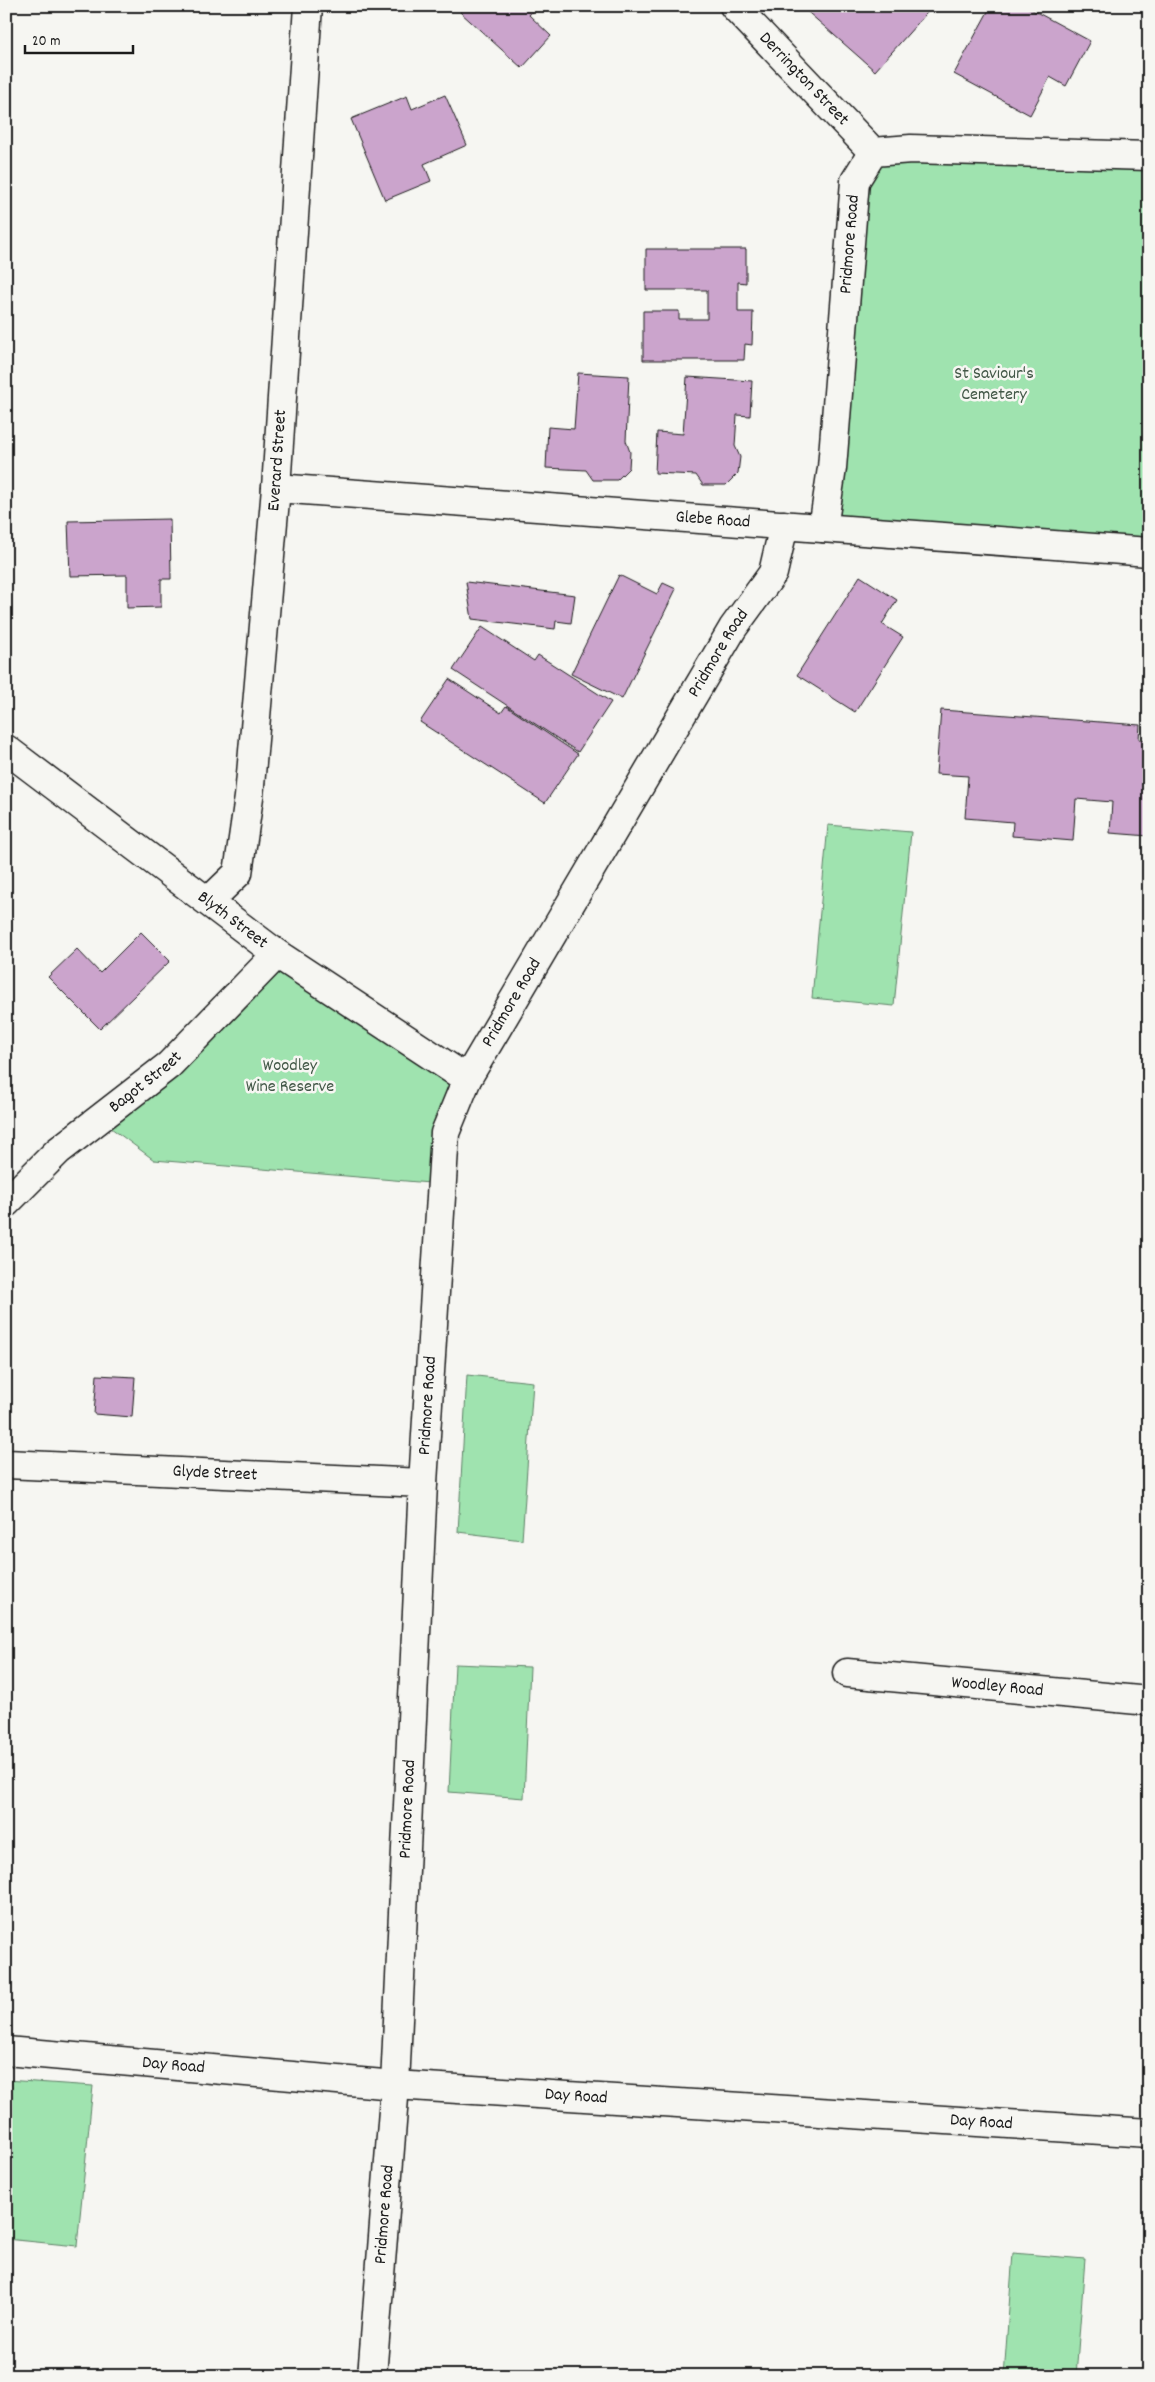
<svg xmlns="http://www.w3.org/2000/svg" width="1155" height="2382" viewBox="0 0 1155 2382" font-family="Dekko,sans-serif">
<rect width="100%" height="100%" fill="#f6f6f2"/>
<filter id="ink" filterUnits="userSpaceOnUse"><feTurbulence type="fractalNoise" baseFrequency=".02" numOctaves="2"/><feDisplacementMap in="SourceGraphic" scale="10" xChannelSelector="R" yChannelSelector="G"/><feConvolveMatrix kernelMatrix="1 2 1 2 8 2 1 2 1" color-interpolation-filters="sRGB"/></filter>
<g filter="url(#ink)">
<!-- green -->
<path fill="#9fe3af" stroke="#5e8066" d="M873,152L1149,156V552L823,528Z
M828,825L911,832L894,1006L812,998Z
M277,954L467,1079L442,1184L154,1160L99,1119Z
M467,1375L533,1382L522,1540L458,1532Z
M455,1664L530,1667L524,1798L449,1792Z
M6,2080L93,2086L77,2246L6,2239Z
M1013,2253L1085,2259L1076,2376H1004Z"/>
<!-- building -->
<path fill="#cba4cc" stroke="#1c1c1c" d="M466,6H537L529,15L551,36L522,68L460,12Z
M801,6L854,7L933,6L875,71Z
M991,6H1025L1090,41L1066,86L1050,77L1030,115L954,74Z
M445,95L467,145L424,164L431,181L385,200L351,119L407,96L412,109Z
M646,249H746V283L738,282V312H753L752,345L745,344L744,360H643V311H679V319H707V290H646Z
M578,373L629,376L626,441L630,452L629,468L617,480H593L586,470L546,468L548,427L574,429Z
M687,377L752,381L750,416L737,415L735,446L740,457L738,473L726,485H703L696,475L655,473L657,432L683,434Z
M170,519L171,579H161V607L127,608V575L70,576L68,521Z
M619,575L657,594L663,583L676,589L622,699L571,674Z
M860,576L897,600L882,624L903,637L855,712L797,675Z
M466,582L575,595L571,623L556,621L555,629L472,619Z
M482,627L534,661L538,655L611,702L578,752L453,670Z
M449,679L501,713L506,706L578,754L545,803L420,722Z
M941,710L1140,725L1139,739L1149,740V836L1110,833L1112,802L1076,799L1073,841L1012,836L1013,822L965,818L968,776L936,774Z
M141,932L170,961L100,1029L48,977L77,949L100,973Z
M97,1375L135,1377L132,1417L94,1414Z"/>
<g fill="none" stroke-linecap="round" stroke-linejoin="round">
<defs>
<g id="street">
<path id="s1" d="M734,6L873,152"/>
<path id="s2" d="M276,488L1149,552"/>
<path id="s3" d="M823,528L832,468L855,181L873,152L911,149L1149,156"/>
<path id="s4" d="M6,749L277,954L467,1079"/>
<path id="s5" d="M209,901L238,873L249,797L276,488L308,6"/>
<path id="s6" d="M6,1203L58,1151L169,1065L277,954"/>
<path id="s7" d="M6,1464L423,1483"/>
<path id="s8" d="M847,1673L1149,1701"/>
<path id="s9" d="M6,2051L395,2085L1149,2133"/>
<path id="s10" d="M372,2376L395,2085L423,1483L445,1133L467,1079L733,628L773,573L784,525"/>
</g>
</defs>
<!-- street casing -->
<use href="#street" stroke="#1c1c1c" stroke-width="31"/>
<!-- street -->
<use href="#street" stroke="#f6f6f2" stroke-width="28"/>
</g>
</g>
<g text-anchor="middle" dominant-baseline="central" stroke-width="5" stroke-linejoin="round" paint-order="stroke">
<!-- street labels -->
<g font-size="18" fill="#1c1c1c" stroke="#f6f6f2">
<text stroke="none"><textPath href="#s1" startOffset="101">Derrington Street</textPath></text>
<text stroke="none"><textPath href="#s3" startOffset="285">Pridmore Road</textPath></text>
<text stroke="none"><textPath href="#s5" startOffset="455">Everard Street</textPath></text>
<text stroke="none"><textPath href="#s2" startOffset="438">Glebe Road</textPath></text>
<text stroke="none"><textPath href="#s10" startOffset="1798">Pridmore Road</textPath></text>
<text stroke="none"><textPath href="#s4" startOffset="284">Blyth Street</textPath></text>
<text stroke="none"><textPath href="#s10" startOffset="1392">Pridmore Road</textPath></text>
<text stroke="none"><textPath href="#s6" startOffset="185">Bagot Street</textPath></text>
<text stroke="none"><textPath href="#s10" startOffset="972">Pridmore Road</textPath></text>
<text stroke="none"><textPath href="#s7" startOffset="209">Glyde Street</textPath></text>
<text stroke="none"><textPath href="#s8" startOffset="151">Woodley Road</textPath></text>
<text stroke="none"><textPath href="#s10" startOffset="568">Pridmore Road</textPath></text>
<text stroke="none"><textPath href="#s9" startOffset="168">Day Road</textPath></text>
<text stroke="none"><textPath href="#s9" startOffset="572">Day Road</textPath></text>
<text stroke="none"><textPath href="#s9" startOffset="978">Day Road</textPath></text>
<text stroke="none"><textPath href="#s10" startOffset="162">Pridmore Road</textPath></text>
</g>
<!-- park labels -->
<g font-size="18" fill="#435848" stroke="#f6f6f2">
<text x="994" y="374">St Saviour's<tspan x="994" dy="21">Cemetery</tspan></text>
<text x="290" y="1066">Woodley<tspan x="290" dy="21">Wine Reserve</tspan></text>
</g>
</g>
<!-- margin -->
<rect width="1155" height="2382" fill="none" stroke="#f6f6f2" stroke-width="25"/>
<rect x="12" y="12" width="1130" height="2357" fill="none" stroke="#1c1c1c" stroke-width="2" filter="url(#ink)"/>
<!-- scale -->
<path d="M25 45v8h108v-8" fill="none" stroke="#1c1c1c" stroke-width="2.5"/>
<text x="32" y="45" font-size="15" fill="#1c1c1c" stroke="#f6f6f2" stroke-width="4" paint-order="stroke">20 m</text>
</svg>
